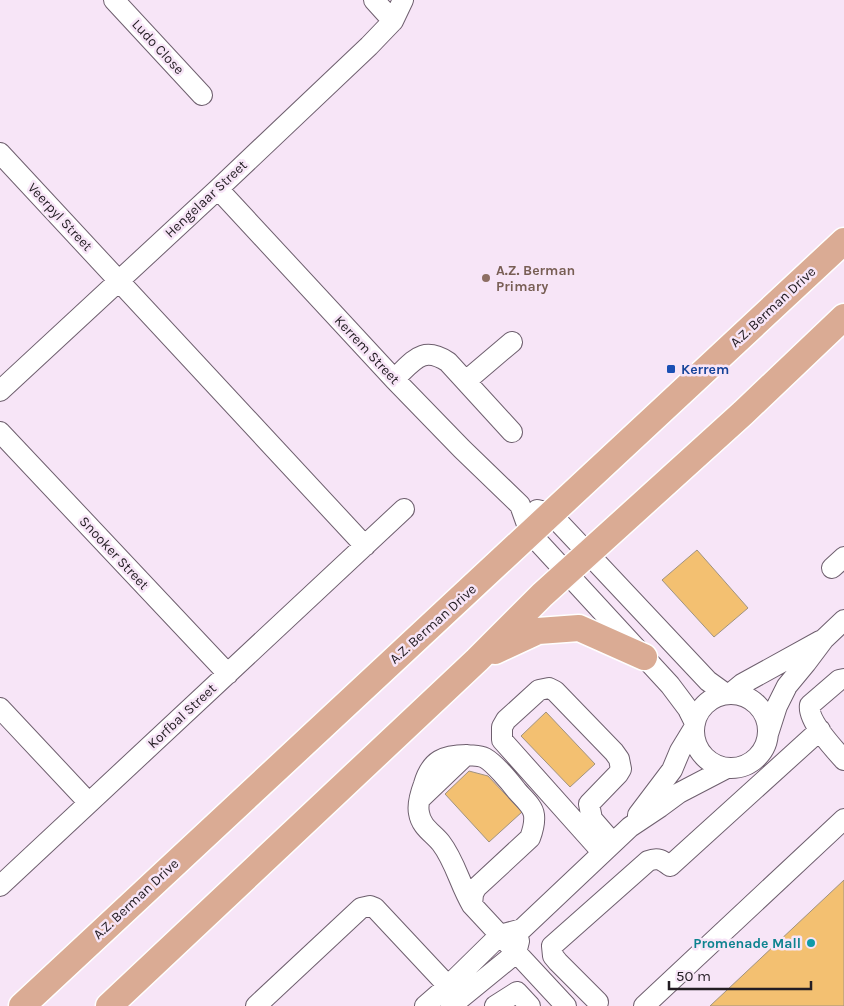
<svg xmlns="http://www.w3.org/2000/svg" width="844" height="1006" viewBox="0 0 844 1006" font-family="Karla,sans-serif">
<rect width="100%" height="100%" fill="#f7e5f7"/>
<!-- building -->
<path fill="#f3c071" stroke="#a09381" d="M697,550L748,608L714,637L662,580Z
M546,712L595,764L570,787L521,736Z
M469,771L488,776L522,812L489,842L445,794Z
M844,880V1006H710Z"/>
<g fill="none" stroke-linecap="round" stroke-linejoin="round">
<defs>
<path id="minor" d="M114,0L202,95
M374,0L393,21
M0,153L365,546
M218,189L394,379L462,449L520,505L530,533L670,685L688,709L695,723
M394,379C414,361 422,345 448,362L512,432
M466,381L512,342
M0,391L218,189L369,46L393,21L403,0
M0,432L228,674
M537,510L550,513L708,681L726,694
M832,568L844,557
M844,679L839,680L810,705C807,720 834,749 844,760
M731,693L742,684L820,641
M694 731a37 37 0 1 1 74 0a37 37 0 1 1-74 0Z
M0,708L89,803
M768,734L777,706L787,686L806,663L824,639L844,620
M422,797L466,755
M638,815L672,770L680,751L694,728
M602,852L502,740V727L506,720L539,690L549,688L555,691L614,752L619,759L621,769L618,774L589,804L592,819L612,842
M0,886L404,509
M472,905L473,894L476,888L530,838C533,830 535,823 534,815C533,806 523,798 517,791C510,782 494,763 485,758C479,755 473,756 467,755C444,755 431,760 424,784C421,792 417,804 419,813C421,827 433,833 441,843C455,861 460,885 472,905L566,1006
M598,1002L558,962L553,956L552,946L648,861C658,857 662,860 670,866L820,730
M256,1006L361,908L370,906L375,908L448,986
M425,1006L448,986L500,935L522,929L630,827L660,807L679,793L727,768
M451,1006L516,953L519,941
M495,1006L517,992L530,1006
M644,1006L844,819"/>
<path id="major" d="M495,651L538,631L579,628L644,657
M22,1006L844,241
M109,1006L477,660L542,595L743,413L844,317"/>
</defs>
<!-- minor casing -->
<use href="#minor" stroke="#6e5f6e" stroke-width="22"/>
<!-- major casing -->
<use href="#major" stroke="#fff" stroke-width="29"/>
<!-- minor -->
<use href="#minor" stroke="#fff" stroke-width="20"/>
<!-- major -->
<use href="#major" stroke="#daab94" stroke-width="26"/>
</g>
<!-- markers -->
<circle fill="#8d6e63" stroke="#f7e5f7" stroke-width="2" cx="486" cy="278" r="5"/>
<rect fill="#1a4fb4" stroke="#f7e5f7" stroke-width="2" x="666" y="364" width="10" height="10" rx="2.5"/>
<circle fill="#0f9aa8" stroke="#f7e5f7" stroke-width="2" cx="811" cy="943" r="5"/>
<g text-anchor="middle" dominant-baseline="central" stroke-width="5" stroke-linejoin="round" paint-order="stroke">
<!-- street labels -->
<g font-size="14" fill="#231d23" stroke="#f7e5f7">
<text transform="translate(158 47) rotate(47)">Ludo Close</text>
<text transform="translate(206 199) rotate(-43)">Hengelaar Street</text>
<text transform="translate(60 217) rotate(47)">Veerpyl Street</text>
<text transform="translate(773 307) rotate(-43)">A.Z. Berman Drive</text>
<text transform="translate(367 350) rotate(47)">Kerrem Street</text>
<text transform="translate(114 553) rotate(47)">Snooker Street</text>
<text transform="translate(433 624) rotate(-42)">A.Z. Berman Drive</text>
<text transform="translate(182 716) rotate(-43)">Korfbal Street</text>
<text transform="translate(136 899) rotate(-43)">A.Z. Berman Drive</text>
</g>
<!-- education labels -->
<g font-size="14" font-weight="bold" fill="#785e54" stroke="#f7e5f7" text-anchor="start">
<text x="496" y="270">A.Z. Berman<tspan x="496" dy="16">Primary</tspan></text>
</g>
<!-- transit labels -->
<g font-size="14" font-weight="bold" fill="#164399" stroke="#f7e5f7" text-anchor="start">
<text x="681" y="369">Kerrem</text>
</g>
<!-- culture labels -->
<g font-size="14" font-weight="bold" fill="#0d838f" stroke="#f7e5f7" text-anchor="end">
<text x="801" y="943">Promenade Mall</text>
</g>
</g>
<!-- scale -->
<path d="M669 981v8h142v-8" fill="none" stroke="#231d23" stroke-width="2.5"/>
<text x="676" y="981" font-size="15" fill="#231d23" stroke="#f7e5f7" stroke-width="4" paint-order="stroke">50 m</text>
</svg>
